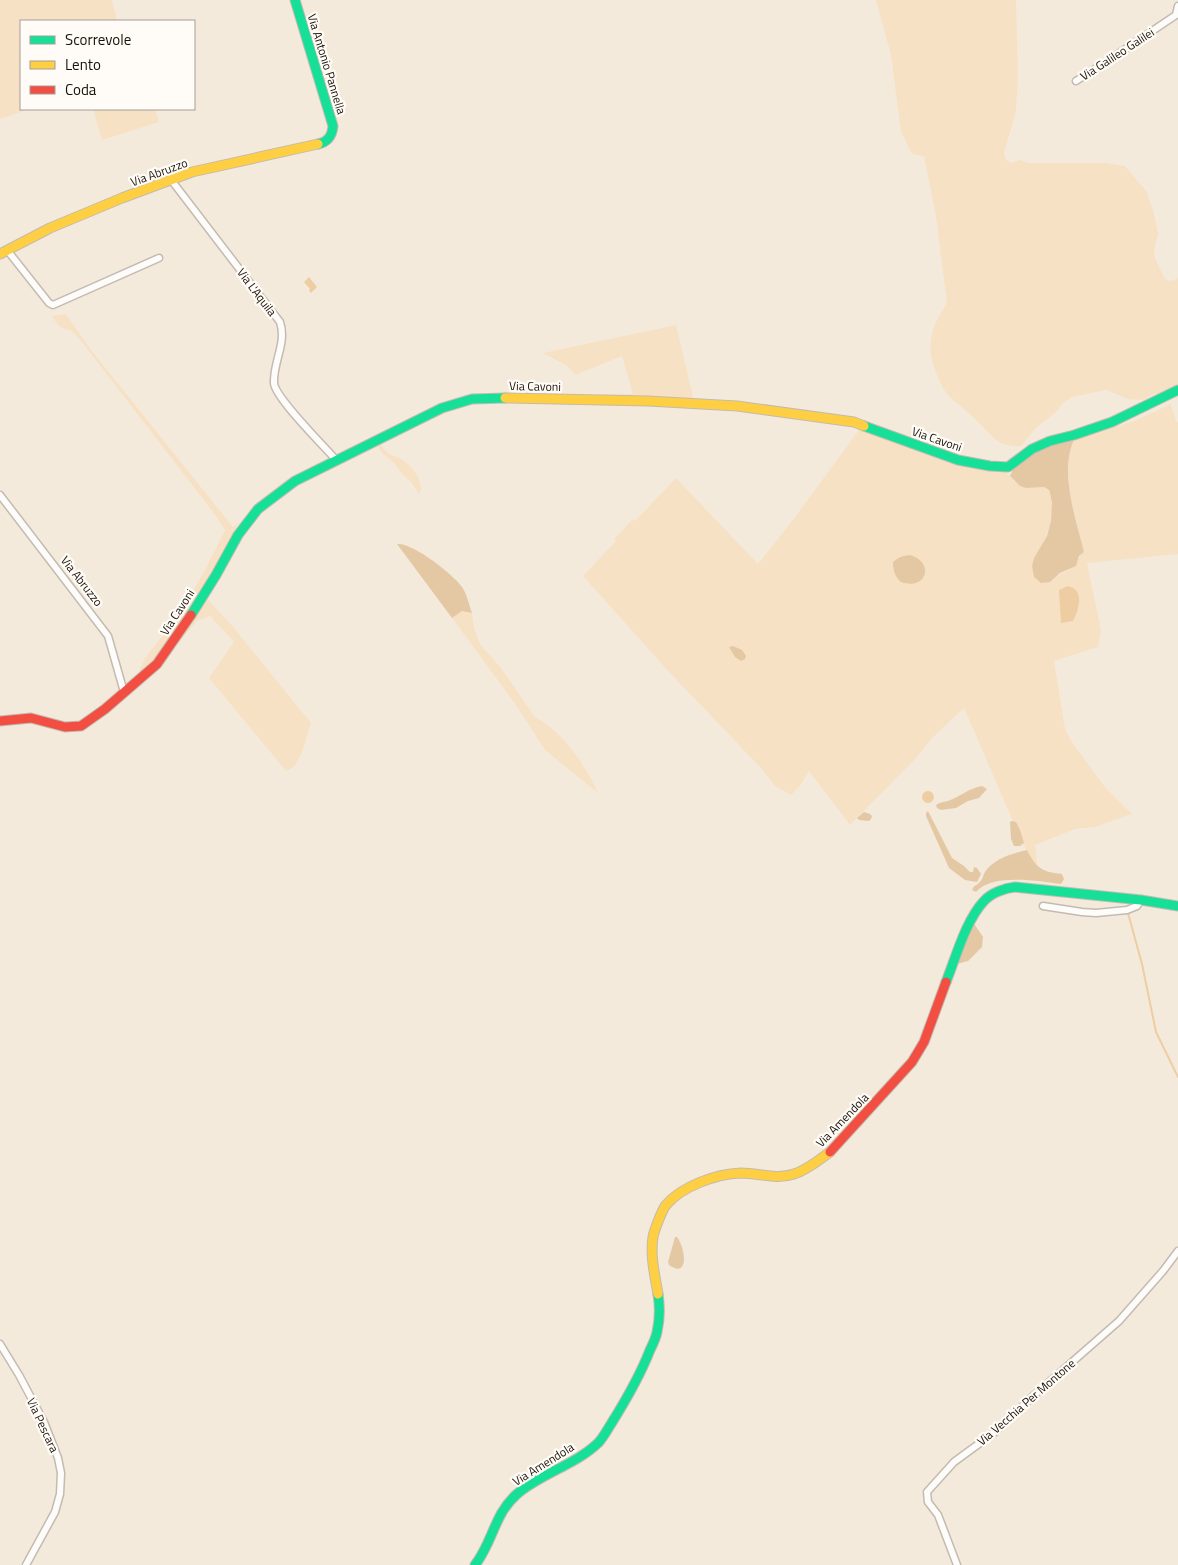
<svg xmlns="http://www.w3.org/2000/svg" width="1178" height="1565" viewBox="0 0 1178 1565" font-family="'Titillium Web',sans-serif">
<rect width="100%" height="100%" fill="#f4eadc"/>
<!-- green -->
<path fill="#f7e1c4" d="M0,0H112L117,21H21V109H30L0,119Z
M876,0H1016L1018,76L1016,111L1004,153L1006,160L1012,163L1020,160L1029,163H1105L1125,166L1146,191L1154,213L1158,234L1154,250L1155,258L1165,279L1171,281L1178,278V385L1164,393L1153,394L1143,400L1128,399L1106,390L1072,397L1063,403L1056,412L1035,429L1021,446C996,448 990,433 974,418C966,410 956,403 948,395C943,390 940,381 937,375C925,346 930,329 947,303L936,216L924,156L912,154L901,132L891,55Z
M93,109H155L159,122L102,140Z
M66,314L91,350L233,527L239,522L196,600L157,656L139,673C144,653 165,636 176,619C194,591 210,561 225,530L216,516L82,342L72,331L60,327L51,316Z
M676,325L694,401L614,397L594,394H633L622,356L575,375L567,366L543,353Z
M1171,404L1176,422H1178V554L1087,563L1101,630L1098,647L1054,661L1065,729L1072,742L1104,786L1132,814L1095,827L1075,829L1035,845L1038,868L1029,855L1019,835L964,708L932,738L917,757L850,825L809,771L800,786L791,795L775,786L761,768L669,672L583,576L616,541L614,539L633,519L635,521L676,478L758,564L792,521L862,426L936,455L1002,468L1014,481L1026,488L1044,487L1049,490C1057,514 1048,538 1034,558L1052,581C1059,573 1065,573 1072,568C1078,563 1078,556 1084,552C1076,518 1059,472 1074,440L1137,420Z
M376,442C382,444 383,449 388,453C393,456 398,457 403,460C412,466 426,484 419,494L412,483L404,476L394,463L381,452Z
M205,596L234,628L311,723L302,752L294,767L286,771L209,678L234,642L210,616L197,621L179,642L176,639Z
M462,611L472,613L474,628L480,644L501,668L535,717C564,733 585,764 598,793L545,750L516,705L452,618Z"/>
<!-- forest -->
<path fill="#e3c8a3" d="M1070,438L1074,440C1059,472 1076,519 1084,552L1079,556L1076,566L1060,573L1050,582L1041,583L1034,577L1032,566L1034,558L1047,536L1051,521L1052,503L1050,493L1049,490L1044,487L1026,488L1020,486L1010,476C1020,452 1048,445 1070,438Z
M397,544C412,542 453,574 462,587C467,594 469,605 472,613L462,611L452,618Z
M910,555C935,562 927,591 901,582C895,577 893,570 893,562C899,557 902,556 910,555Z
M733,646L742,650L746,656L745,659L741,661L735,657L729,647Z
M982,786L987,789L979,798L968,801L956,808L941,810L937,808L936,805C941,802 943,802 948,801C960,797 969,788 982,786Z
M928,811L952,858L964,866L970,872H973L974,867L977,868L981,874L977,882L965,880L949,868L926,816V813Z
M864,812L870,814L872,816L871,819L869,821L859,820L857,818Z
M1012,821L1016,822L1020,830L1024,843L1020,846H1014L1011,839L1010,822Z
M1027,850C1036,868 1042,872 1062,874L1064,879L1061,884C1039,881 992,873 976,892L972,890C974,885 976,886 980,882C983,879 983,875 985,872C993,859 1013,853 1027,850Z
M972,924L975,925L983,937L982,947L968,961L957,964Z
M675,1237H677C686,1249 689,1279 669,1265L668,1262Z"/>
<!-- water -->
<path fill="#eecda2" d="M309,277L317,287L311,293L309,291L310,289L304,282Z
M1068,586C1085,590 1079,609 1073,621L1061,623L1059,590Z
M922 797a6 6 0 1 1 12 0a6 6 0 1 1-12 0Z"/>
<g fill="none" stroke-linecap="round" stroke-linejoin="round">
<!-- stream -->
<path stroke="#eecda2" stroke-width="2" d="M1128,913L1142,964L1156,1032L1178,1077"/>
<defs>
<path id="street" d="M1076,81L1106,62L1176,15L1178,6
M172,181L280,322C287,343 273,362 274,383C275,398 325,447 337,461
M7,250L49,303L53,305L159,258
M0,495L108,636L124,692
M1043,906L1082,912L1096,913L1127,910L1137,906L1141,900
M0,1344L19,1375L44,1422L58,1458L61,1473L60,1494L55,1512L26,1565
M957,1565L938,1515L928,1502L927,1492L954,1462L995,1432L1031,1398L1119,1321L1163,1271L1178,1251"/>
<path id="fast" d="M295,0L333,126C332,136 328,142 318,144
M864,426L958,460L990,466L1008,467L1032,449L1050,441L1074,435L1112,422L1178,390
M191,615L216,575L238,535L258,509L295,481L442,408L472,399L505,398
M946,982C956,957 966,920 984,901C991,893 1005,888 1015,887L1141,900L1178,906
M475,1565C493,1542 494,1514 517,1494C542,1473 575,1465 598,1443C603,1438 607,1430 611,1424C626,1400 640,1376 650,1350C653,1344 656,1338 657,1332C660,1319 660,1307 658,1294"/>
<path id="slow" d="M0,254L50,228L122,198L192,172L318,144
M505,398L648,401L737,406L854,422L864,426
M658,1294C655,1276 650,1256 653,1237C654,1231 662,1210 666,1205C682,1186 716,1174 741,1173C759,1173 776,1180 794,1174C807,1170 819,1160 830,1152"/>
<path id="jam" d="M0,721L31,718L65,727L81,726L105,709L157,664L191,615
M830,1152L912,1062L924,1042L946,982"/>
</defs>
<!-- street casing -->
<use href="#street" stroke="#c3bbb0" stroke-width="9"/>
<!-- fast casing -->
<use href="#fast" stroke="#c3bbb0" stroke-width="11"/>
<!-- slow casing -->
<use href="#slow" stroke="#c3bbb0" stroke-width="11"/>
<!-- jam casing -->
<use href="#jam" stroke="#c3bbb0" stroke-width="11"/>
<!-- street -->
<use href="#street" stroke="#fdfcfa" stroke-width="6"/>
<!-- fast -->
<use href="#fast" stroke="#16e098" stroke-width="9"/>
<!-- slow -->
<use href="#slow" stroke="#ffcf43" stroke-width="9"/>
<!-- jam -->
<use href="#jam" stroke="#f24e42" stroke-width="9"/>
</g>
<g text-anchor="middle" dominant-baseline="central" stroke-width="4.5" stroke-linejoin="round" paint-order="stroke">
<!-- street labels -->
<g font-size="12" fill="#19120a" stroke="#fffbf6">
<text transform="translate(1117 54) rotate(-33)">Via Galileo Galilei</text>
<text transform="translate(327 64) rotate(73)">Via Antonio Pannella</text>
<text transform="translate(159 172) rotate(-20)">Via Abruzzo</text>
<text transform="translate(257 292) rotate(53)">Via L'Aquila</text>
<text transform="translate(535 386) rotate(1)">Via Cavoni</text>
<text transform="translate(937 439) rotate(19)">Via Cavoni</text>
<text transform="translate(82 581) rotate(52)">Via Abruzzo</text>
<text transform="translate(177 612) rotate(-57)">Via Cavoni</text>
<text transform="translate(842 1120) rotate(-46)">Via Amendola</text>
<text transform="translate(1026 1402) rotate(-41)">Via Vecchia Per Montone</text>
<text transform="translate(43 1425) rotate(65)">Via Pescara</text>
<text transform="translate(543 1464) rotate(-32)">Via Amendola</text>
</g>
</g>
<!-- legend -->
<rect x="20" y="20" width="175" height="90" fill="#fffbf6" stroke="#a39e98"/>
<rect x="30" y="36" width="25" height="8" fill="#16e098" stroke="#a39e98"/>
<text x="65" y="45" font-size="15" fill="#19120a">Scorrevole</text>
<rect x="30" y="61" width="25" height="8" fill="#ffcf43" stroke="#a39e98"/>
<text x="65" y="70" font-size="15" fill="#19120a">Lento</text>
<rect x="30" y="86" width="25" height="8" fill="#f24e42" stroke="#a39e98"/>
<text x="65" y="95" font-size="15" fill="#19120a">Coda</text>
</svg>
